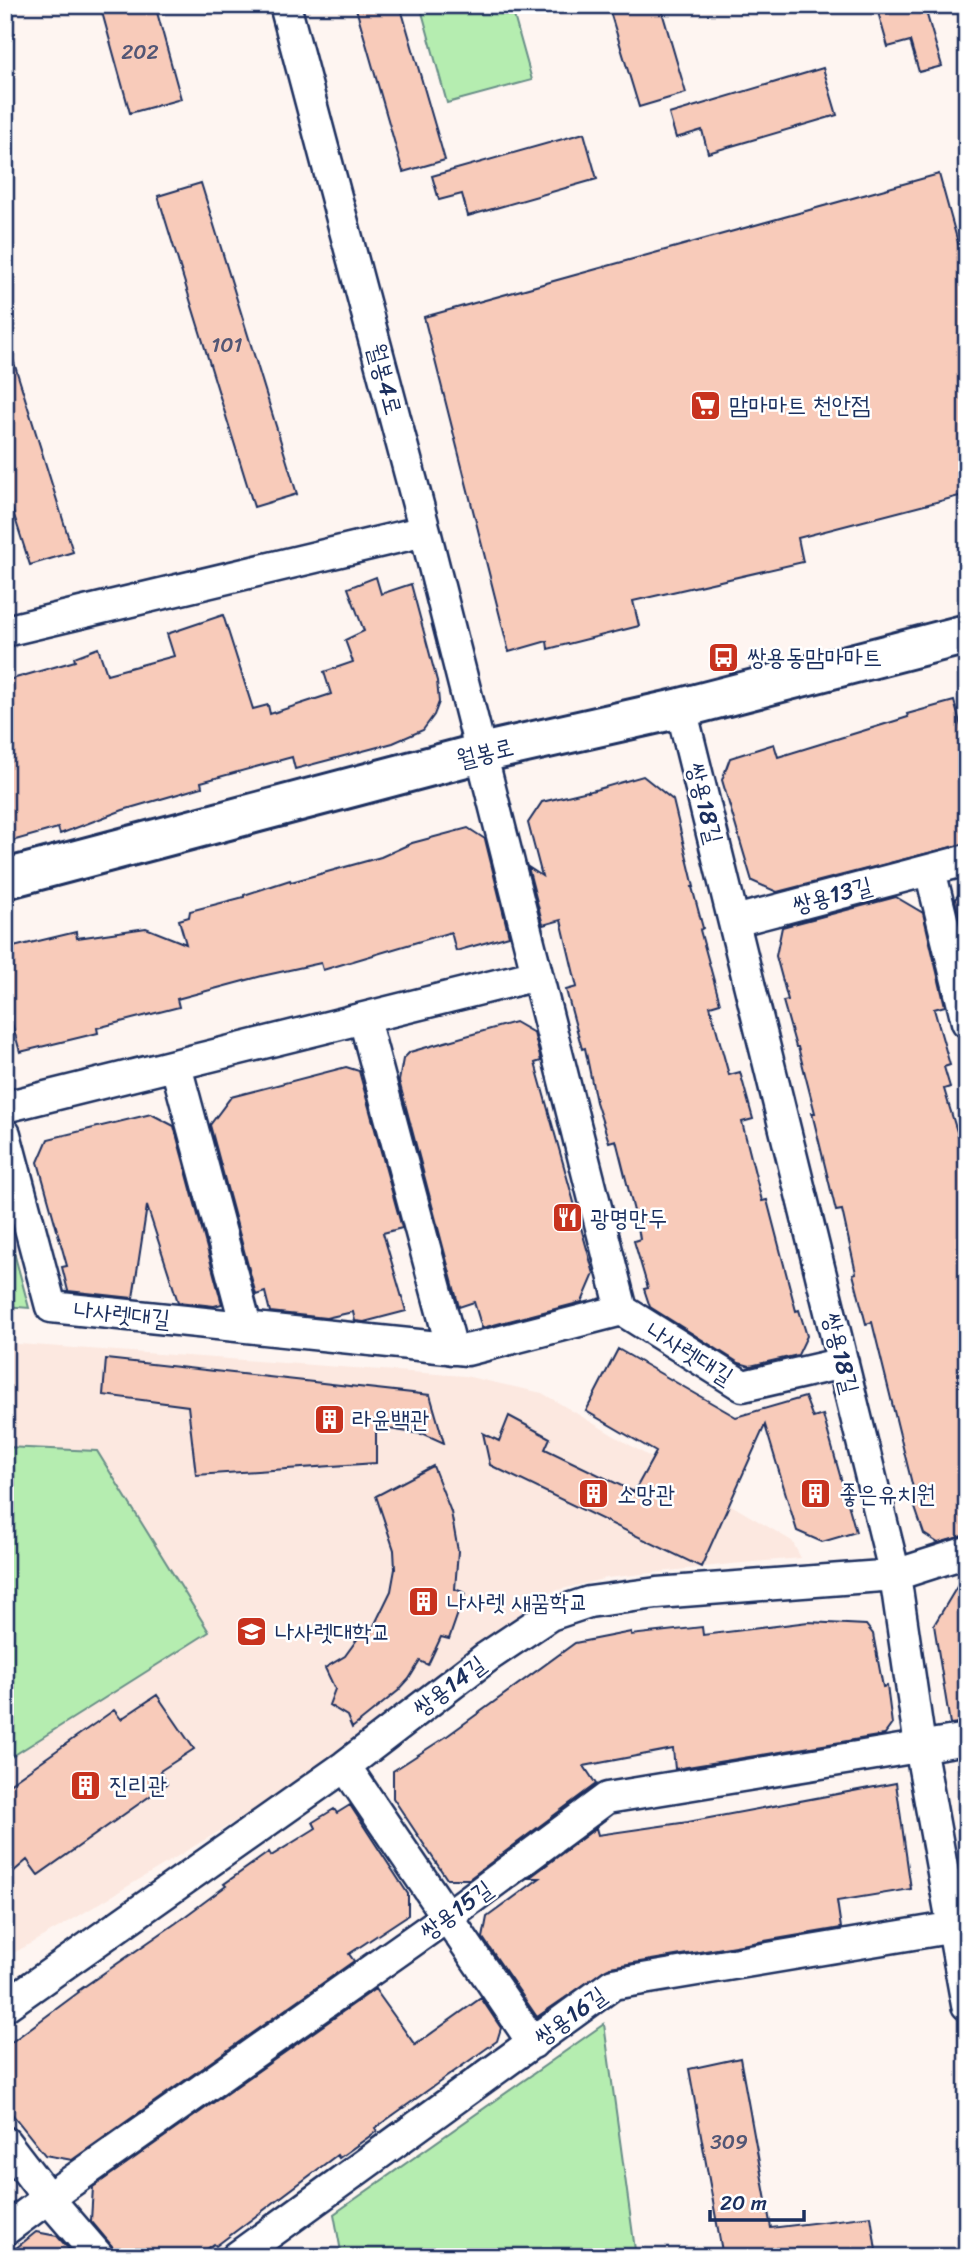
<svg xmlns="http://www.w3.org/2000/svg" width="972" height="2262" viewBox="0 0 972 2262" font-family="Sriracha,'Poor Story',sans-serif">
<rect width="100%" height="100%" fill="#fef5f1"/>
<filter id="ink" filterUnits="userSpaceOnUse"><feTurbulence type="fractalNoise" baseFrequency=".0143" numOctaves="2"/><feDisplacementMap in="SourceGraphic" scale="14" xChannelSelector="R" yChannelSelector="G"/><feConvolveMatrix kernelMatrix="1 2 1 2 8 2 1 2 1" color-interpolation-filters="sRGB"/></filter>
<g filter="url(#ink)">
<!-- built -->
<path fill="#fce8e0" d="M5,1343L465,1376L542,1393L792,1541L801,1558L731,1564L607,1578L550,1592L448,1672L282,1793L77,1917L5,1958Z"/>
<!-- green -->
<path fill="#b5edb0" stroke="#688e87" stroke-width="2" d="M420,5H511L532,80L447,103Z
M5,1219L29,1308L5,1306Z
M5,1447L97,1451L209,1632L5,1761Z
M604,2024L636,2257H342L334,2214Z"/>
<!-- building -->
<path fill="#f8cbba" stroke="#1b2f5e" stroke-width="2" d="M100,5H155L181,99L130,113Z
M355,5H400L445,160L403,172Z
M608,5H660L686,93L639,107Z
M876,5H924L942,66L919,72L910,41L888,47Z
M823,68L837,115L708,153L702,130L676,138L669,114Z
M584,133L597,179L468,216L462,194L439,200L432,176Z
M939,174L967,275V494L798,538L803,562L633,601L639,626L548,649L547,641L509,652L424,317Z
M201,183L297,494L254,507L158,196Z
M11,353L73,552L30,565L5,487V354Z
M376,577L381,594L411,584L437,681L439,702L434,715L423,730L393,743L295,769L292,757L201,782L202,787L123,810L60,834L58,828L5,843V681L75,661L74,657L98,648L107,674L174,656L167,634L223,615L253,709L268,705L270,714L331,694L324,672L353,662L345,640L364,631L348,588Z
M954,701L967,748V843L777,892L752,881L722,780L730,758L774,744L778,757L908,717L907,714Z
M643,776L673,800L694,887H692L703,928L700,930L720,1003L710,1006L729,1075L740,1072L753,1119L742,1122L762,1201L767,1200L796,1311L799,1310L807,1336L798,1355L750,1366L739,1363L650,1307L644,1289L648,1288L634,1241L640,1239L638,1227L616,1140L609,1142L596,1102L585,1048L582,1049L566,990L577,987L561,920L543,925L528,867L542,876L528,823L542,802L588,791V792Z
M468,828L485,839L509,936L456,951L451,932L323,970L321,963L262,976L177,999L179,1007L97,1028L98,1033L20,1052L5,998V949L76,932L77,938L146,928L186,944L179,920L189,917L190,911L244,897V895L290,880L291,882L381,857L412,843Z
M967,885V947L955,899Z
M896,897L923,913L945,1006L934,1009L950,1065L944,1067L950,1087L944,1089L958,1135L967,1133V1471L959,1472L967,1497V1535L938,1543L924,1534L913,1502L916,1500L872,1322L866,1324L853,1274L856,1273L842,1210L836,1211L812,1113H815L798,1047H796L783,1001L788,1000L776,956L782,927Z
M515,1022L534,1033L541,1061L535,1063L594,1274L582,1302L482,1328L474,1302L459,1307L399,1081L403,1059L410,1052Z
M346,1067L359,1071L402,1228L383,1233L406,1311L364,1322L355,1321L353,1312L326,1318L270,1312L265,1292L256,1295L210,1125L231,1097Z
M151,1114L174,1126L222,1304L214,1306L178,1302L147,1206L133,1298L68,1291L62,1267L67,1266L38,1162L48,1139Z
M618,1349L736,1417L805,1397L813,1418L823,1415L856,1532L822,1542L797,1531L765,1425L701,1567L490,1465L483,1433L499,1441L509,1416L550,1438L545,1449L634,1492L656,1452L586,1411Z
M106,1359L430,1395L444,1443L420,1432L421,1434L376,1427V1463L196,1475L188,1406L103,1395Z
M433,1466L451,1512L458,1551L455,1589L465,1593L449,1639L441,1637L428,1665L420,1661L409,1679L398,1691L352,1728L347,1716L329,1705L335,1689L325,1668L345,1656L361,1634L371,1632L391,1591L395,1569L394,1550L376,1496Z
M967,1570V1722L950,1724L934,1625Z
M808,1622L866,1625L873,1634L883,1687L887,1686L892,1724L884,1735L675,1769L673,1749L584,1766L596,1784L469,1879H447L393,1798V1771L447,1736L575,1643L631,1632V1635L702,1627L703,1635Z
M157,1695L194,1749L160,1771L167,1784L38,1875L27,1860L5,1879V1787L114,1710L121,1719Z
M896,1783L911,1889L837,1901L841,1928L610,1967L537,2017L483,1938L487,1917L540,1878H529L596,1828L598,1835L688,1822Z
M350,1805L408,1894V1915L349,1954L354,1961L72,2160L45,2155L5,2105V2047L79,1992L78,1991L176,1923L226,1886L224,1884L269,1852L271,1856L316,1828L313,1822L334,1809L337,1813Z
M375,1989L415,2045L481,1998L501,2028L497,2041L375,2128L377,2131L339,2158L337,2155L216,2246L214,2244L196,2257H116L112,2246L91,2221L93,2187Z
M740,2058L771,2228L871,2216L877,2257H774L772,2251L723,2257L689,2069Z
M36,2232L57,2236L76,2257H5Z"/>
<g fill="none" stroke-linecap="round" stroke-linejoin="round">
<defs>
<path id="street" d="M285,5L425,531L622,1310L743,1386L843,1363
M5,631L425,531
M681,708L895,1575L920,1746L967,2005
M930,870L967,1022
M735,921L967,860
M364,1019L452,1349
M176,1066L246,1326
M5,1107L537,975
M5,1134L51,1307L467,1350L622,1310
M345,1766L533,2043
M5,2006L345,1766L487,1657L550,1615L589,1602L657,1593L895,1575L967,1552
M5,2142L48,2198L99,2257
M5,2230L48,2198L448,1916L607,1798L967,1739
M237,2257L613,1984L967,1925"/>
<path id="secondary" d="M5,879L481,753L681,708L967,634"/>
</defs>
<!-- street casing -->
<use href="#street" stroke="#1b2f5e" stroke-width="35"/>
<!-- secondary casing -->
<use href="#secondary" stroke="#1b2f5e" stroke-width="44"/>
<!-- street -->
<use href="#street" stroke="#fff" stroke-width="30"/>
<!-- secondary -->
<use href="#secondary" stroke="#fff" stroke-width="38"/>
</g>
</g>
<!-- icons -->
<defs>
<symbol id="supermarket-square" viewBox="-11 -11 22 22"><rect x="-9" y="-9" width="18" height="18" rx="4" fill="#c8321e" stroke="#fff"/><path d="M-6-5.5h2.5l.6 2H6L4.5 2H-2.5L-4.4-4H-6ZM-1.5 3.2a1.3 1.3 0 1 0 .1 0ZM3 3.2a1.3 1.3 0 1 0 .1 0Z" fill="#fff"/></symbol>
<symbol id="bus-square" viewBox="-11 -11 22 22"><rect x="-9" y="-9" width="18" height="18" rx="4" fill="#c8321e" stroke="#fff"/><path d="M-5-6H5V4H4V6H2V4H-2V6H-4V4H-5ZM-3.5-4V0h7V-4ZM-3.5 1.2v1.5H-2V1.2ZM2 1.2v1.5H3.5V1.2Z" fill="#fff"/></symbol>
<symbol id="restaurant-square" viewBox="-11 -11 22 22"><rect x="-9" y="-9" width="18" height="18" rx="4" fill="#c8321e" stroke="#fff"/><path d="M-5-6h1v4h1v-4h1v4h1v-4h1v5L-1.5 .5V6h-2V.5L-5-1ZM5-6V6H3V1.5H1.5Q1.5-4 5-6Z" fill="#fff"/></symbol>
<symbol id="building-square" viewBox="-11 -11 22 22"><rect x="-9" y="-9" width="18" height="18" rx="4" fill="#c8321e" stroke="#fff"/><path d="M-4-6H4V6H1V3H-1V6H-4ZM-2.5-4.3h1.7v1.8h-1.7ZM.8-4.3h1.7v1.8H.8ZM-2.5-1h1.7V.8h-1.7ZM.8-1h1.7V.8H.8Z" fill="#fff"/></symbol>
<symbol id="university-square" viewBox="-11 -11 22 22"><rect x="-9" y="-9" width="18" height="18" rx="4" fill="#c8321e" stroke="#fff"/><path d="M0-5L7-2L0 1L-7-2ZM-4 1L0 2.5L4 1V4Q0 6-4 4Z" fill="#fff"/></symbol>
</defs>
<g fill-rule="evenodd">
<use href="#supermarket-square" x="688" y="388" width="35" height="35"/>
<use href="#bus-square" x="706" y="640" width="35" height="35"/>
<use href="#restaurant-square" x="550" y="1200" width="35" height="35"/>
<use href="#building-square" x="312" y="1402" width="35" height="35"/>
<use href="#building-square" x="576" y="1476" width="35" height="35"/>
<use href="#building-square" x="798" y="1476" width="35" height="35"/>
<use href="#building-square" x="406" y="1584" width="35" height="35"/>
<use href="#university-square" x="234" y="1614" width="35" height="35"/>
<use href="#building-square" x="68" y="1768" width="35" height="35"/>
</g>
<g text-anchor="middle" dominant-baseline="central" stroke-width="5" stroke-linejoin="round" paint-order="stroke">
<!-- number labels -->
<g font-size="21" fill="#525675">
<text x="140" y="52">202</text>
<text x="227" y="345">101</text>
<text x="729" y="2142">309</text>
</g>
<!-- street labels -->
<g font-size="24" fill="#1b2f5e" stroke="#fff">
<text transform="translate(385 379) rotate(75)">월봉4로</text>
<text transform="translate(485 753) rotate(-14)">월봉로</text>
<text transform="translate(705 803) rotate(76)">쌍용18길</text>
<text transform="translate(832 895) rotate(-15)">쌍용13길</text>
<text transform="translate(122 1314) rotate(6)">나사렛대길</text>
<text transform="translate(690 1353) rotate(32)">나사렛대길</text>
<text transform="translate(841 1353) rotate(76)">쌍용18길</text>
<text transform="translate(449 1686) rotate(-37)">쌍용14길</text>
<text transform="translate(456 1910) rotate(-36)">쌍용15길</text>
<text transform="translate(570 2016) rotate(-36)">쌍용16길</text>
</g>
<!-- poi labels -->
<g font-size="24" fill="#1b2f5e" stroke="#fff" text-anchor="start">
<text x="729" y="405">맘마마트 천안점</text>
<text x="747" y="657">쌍용동맘마마트</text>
<text x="590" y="1218">광명만두</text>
<text x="352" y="1419">라윤백관</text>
<text x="617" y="1494">소망관</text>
<text x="839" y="1494">좋은유치원</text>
<text x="447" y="1602">나사렛 새꿈학교</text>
<text x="275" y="1632">나사렛대학교</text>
<text x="109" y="1785">진리관</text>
</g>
</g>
<!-- margin -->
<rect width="972" height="2262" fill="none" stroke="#fff" stroke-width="28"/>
<rect x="14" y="14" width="944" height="2234" fill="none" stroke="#1b2f5e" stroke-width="2.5" filter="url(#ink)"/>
<!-- scale -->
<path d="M710 2210v10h94v-10" fill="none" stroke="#1b2f5e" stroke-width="3.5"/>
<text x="720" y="2210" font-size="21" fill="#1b2f5e" stroke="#ffffff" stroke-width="5" paint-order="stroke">20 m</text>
</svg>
